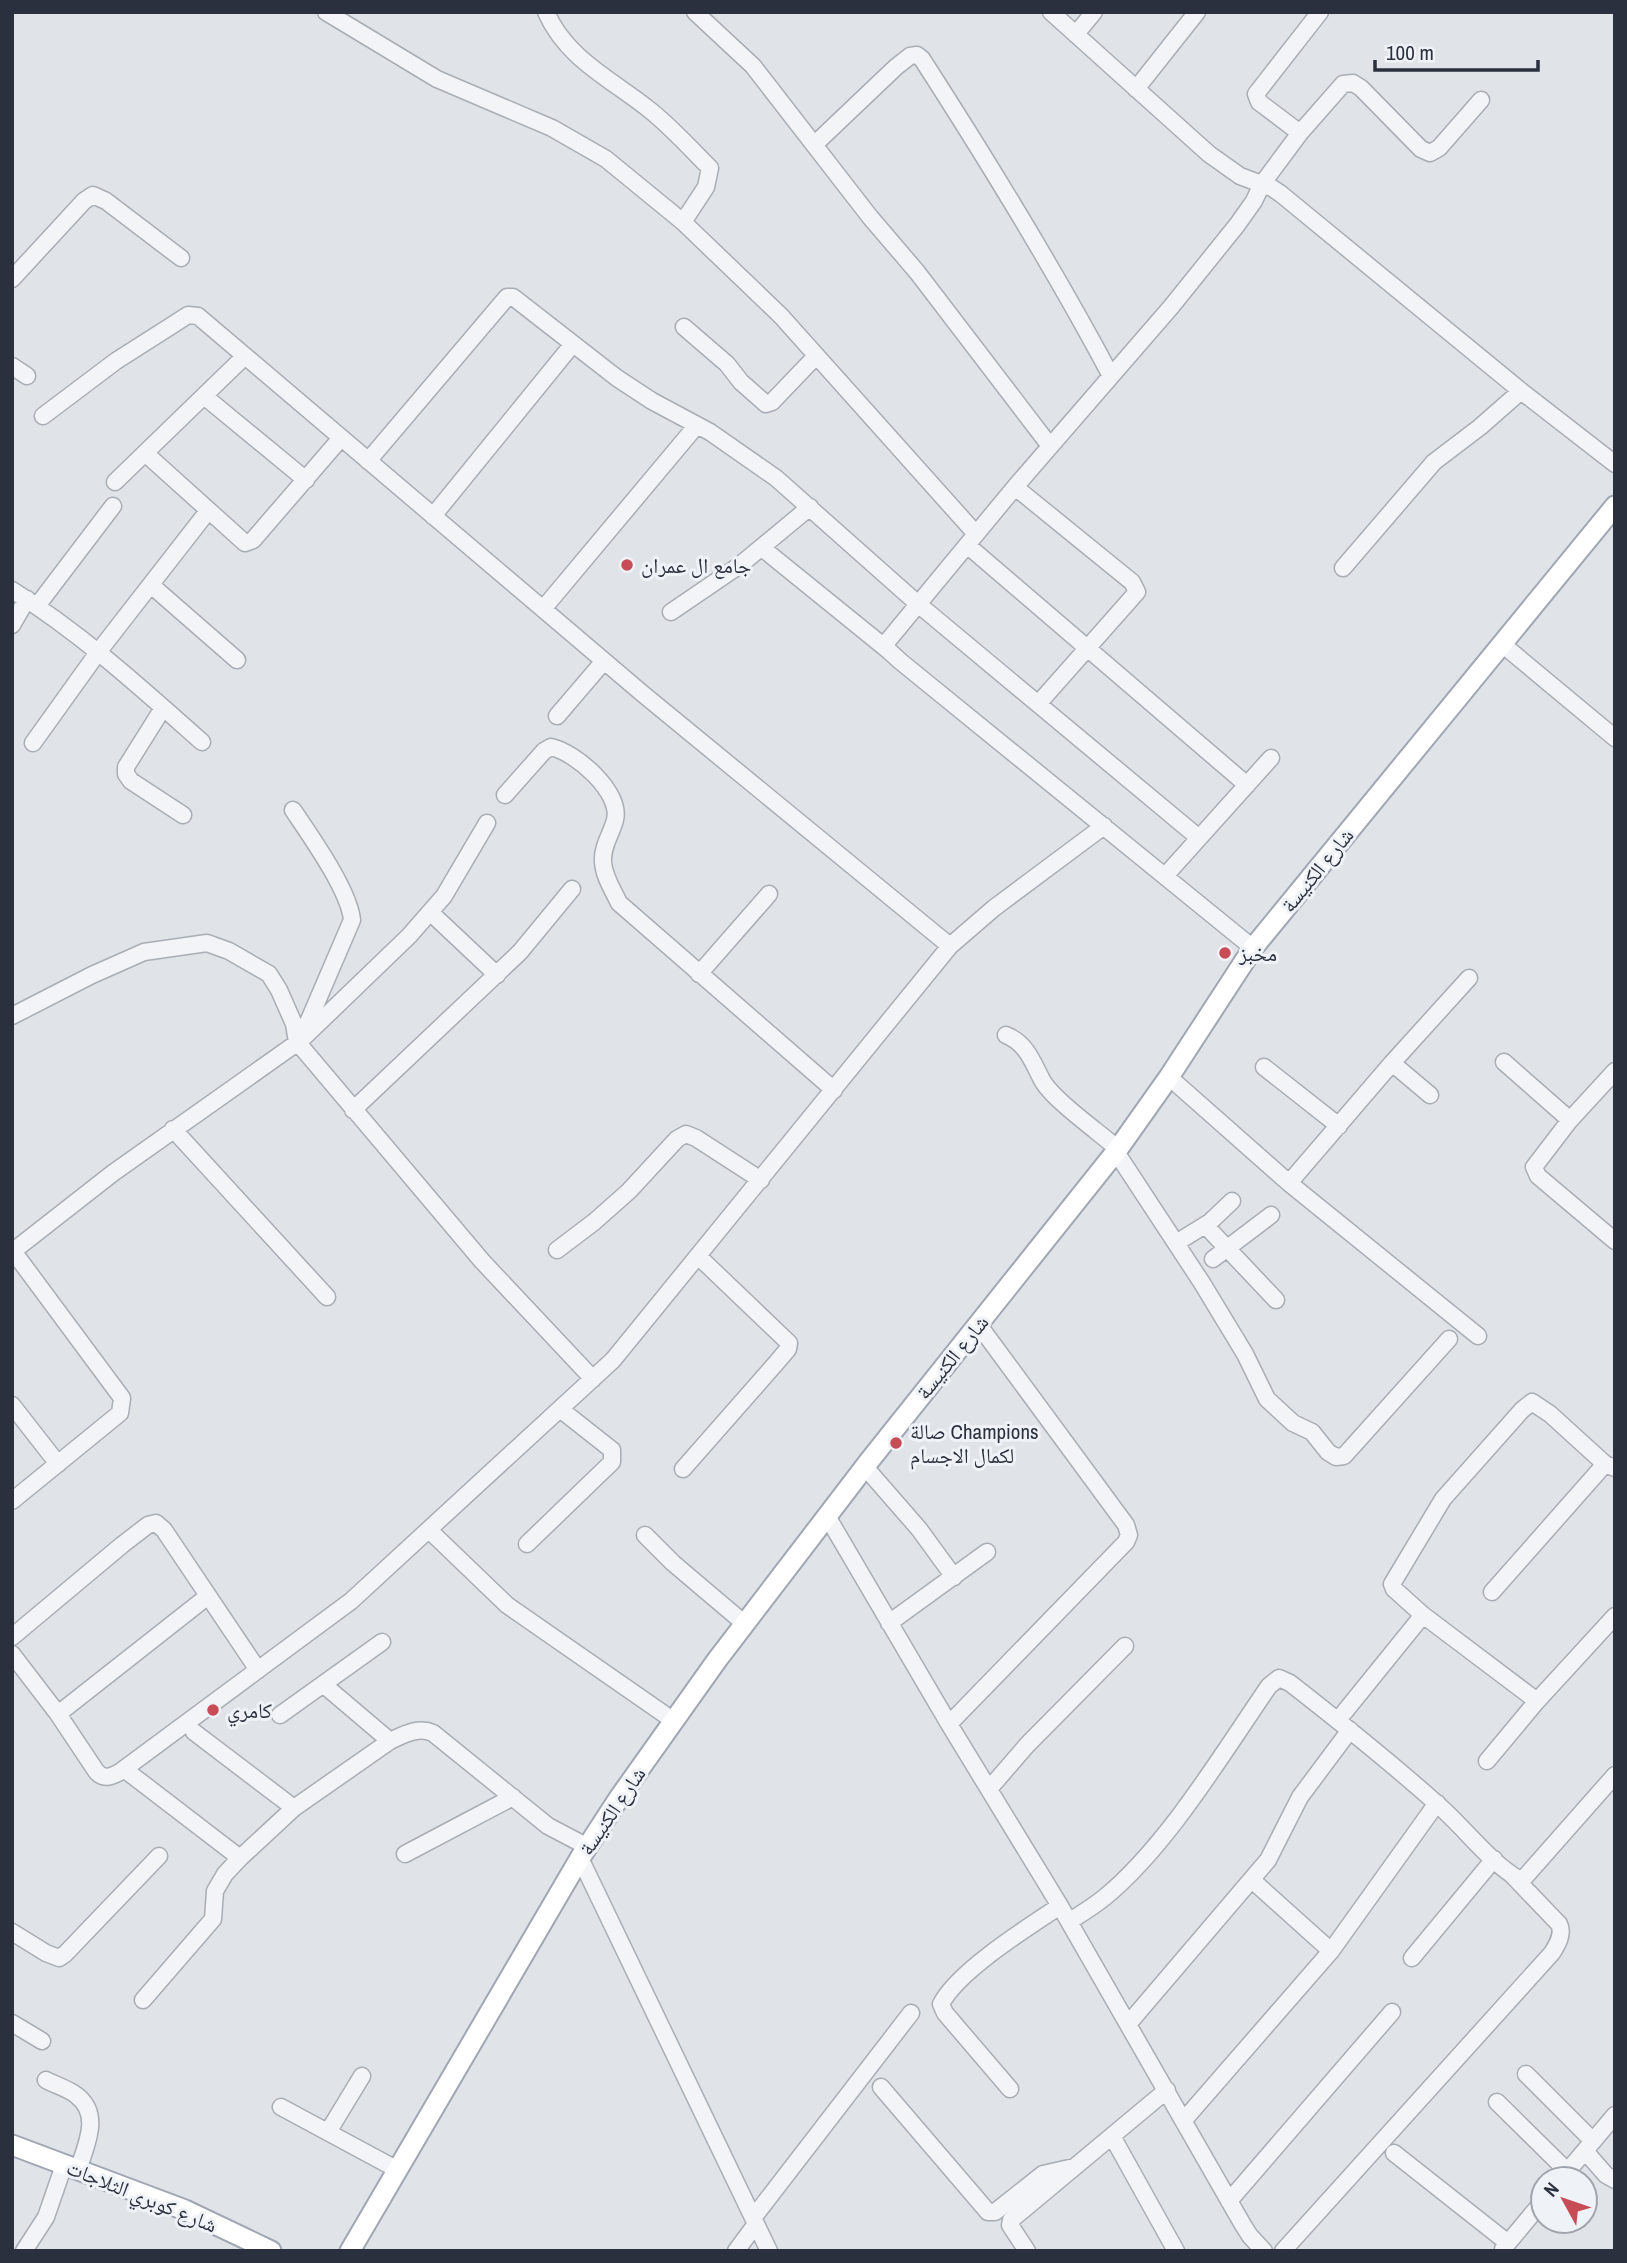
<svg xmlns="http://www.w3.org/2000/svg" width="1627" height="2263" viewBox="0 0 1627 2263" font-family="'Archivo Narrow','Noto Naskh Arabic',sans-serif">
<rect width="100%" height="100%" fill="#e0e3e8"/>
<g fill="none" stroke-linecap="round" stroke-linejoin="round">
<defs>
<path id="minor" d="M326,12L437,79L552,128L606,159L683,222L781,316L976,534
M546,12C567,60 613,80 651,111C672,128 691,149 710,168L706,187L683,222
M695,12L753,66L870,217L917,272L1050,446
M1051,12L1209,154L1240,176L1272,188L1281,194L1521,391L1615,464
M1076,34L1094,12
M1136,89L1197,12
M1300,133L1259,102L1256,94L1320,12
M815,144L896,67L910,56L917,55L922,59C989,163 1053,267 1111,376
M12,279L84,201L93,195L106,201L181,258
M684,327L727,364L741,382L766,404L772,402L816,356
M12,366L27,376
M204,396L306,480
M43,416L116,361L174,324L188,315L198,316L643,694L950,946
M145,453L245,543L253,540L341,438
M368,461L502,303L507,297H513L617,378L652,401L710,432L776,478L918,604L1199,838
M115,482L245,356
M1015,487L1132,582L1137,592L1038,704
M433,516L572,345
M967,545L1247,785
M762,548L888,650
M1343,568L1434,462L1480,427L1521,391
M151,585L237,660
M12,590C82,634 141,688 202,742
M37,606L113,506
M543,609L697,425
M671,612L740,565L810,507
M12,625L27,599
M1502,644L1615,738
M163,708L126,767V774L131,781L183,815
M557,716L604,661
M33,743L99,651L208,511
M505,795L544,751L551,747C575,752 622,792 615,820C611,835 602,846 603,862C604,877 613,890 619,903L834,1090
M293,810C311,837 349,890 352,920L303,1034
M1165,876L1271,758
M430,912L497,975
M1253,948L900,661L888,650L886,643L1015,487L1171,307L1237,225L1254,201L1262,184L1300,133L1343,84L1353,83L1361,88L1421,149L1430,153L1439,148L1481,100
M699,974L769,894
M12,1016L92,975L144,952L207,943L229,951L269,974L279,990L294,1024L297,1042L304,1050L482,1261L593,1379
M1006,1035C1027,1044 1032,1061 1042,1080C1052,1099 1100,1133 1118,1149
M1504,1062L1570,1120
M1392,1063L1430,1095
M1264,1067L1339,1126
M1615,1071L1570,1120L1534,1167L1538,1176L1615,1241
M1169,1077L1289,1183L1478,1336
M353,1110L520,952L572,889
M173,1129L327,1297
M1116,1152L1202,1283L1245,1354L1267,1399L1293,1423L1312,1432L1328,1452L1336,1457L1344,1456L1449,1339
M1289,1183L1392,1063L1469,978
M1205,1225L1276,1300
M1176,1243L1210,1222L1232,1201
M557,1250L594,1222L629,1191L677,1139L686,1134L696,1138L761,1180
M12,1252L113,1173L301,1040L409,936L444,896L487,823
M1213,1259L1271,1215
M12,1405L58,1464
M865,1467L919,1529L954,1577
M1615,1468L1605,1464L1550,1414L1532,1402L1522,1410L1443,1499L1392,1584L1394,1589L1423,1615L1537,1701L1615,1616
M683,1469L777,1362L788,1349L789,1343L699,1257
M12,1501L120,1413L122,1398L13,1251
M827,1516L949,1724L1060,1906L1243,2225L1250,2236L1264,2251
M430,1531L507,1605L674,1721
M645,1535L673,1563L745,1624
M527,1544L612,1462V1450L560,1409
M1492,1592L1605,1464
M889,1623L987,1552
M12,1637L122,1545L148,1525L156,1523L164,1530L258,1670
M12,1654L58,1714L96,1771C103,1780 111,1777 120,1772L351,1601L613,1360L950,946L994,908L1104,826
M324,1685L390,1741
M58,1714L208,1596
M280,1715L382,1642
M1338,1720L1423,1615
M949,1724L1126,1542L1129,1535L1126,1525L978,1324
M194,1732L294,1808
M1487,1761L1537,1701
M124,1769L240,1858
M989,1789L1027,1745L1125,1646
M405,1854L513,1797
M580,1858L769,2251
M1252,1880L1331,1951
M1070,1921C1081,1914 1094,1906 1105,1897C1168,1845 1222,1754 1269,1686L1279,1678L1290,1683C1340,1722 1389,1761 1436,1803C1464,1827 1488,1861 1520,1880L1525,1877L1615,1775
M12,1932L46,1953L59,1958L65,1954L159,1856
M1412,1958L1494,1859
M143,2000L213,1919L215,1891L225,1874L240,1858L294,1808L390,1741C403,1735 418,1726 433,1733L548,1826L588,1847
M12,2023L42,2041
M1129,2023L1268,1860L1300,1797L1350,1730
M1526,2074L1593,2141
M46,2080C55,2085 67,2088 76,2095C102,2114 86,2145 78,2170
M881,2087L988,2212H995L1043,2174L1074,2167
M1010,2089L945,2013L941,2004C958,1971 1028,1927 1060,1906
M1497,2102L1568,2172
M281,2107L398,2170
M1184,2120L1331,1951L1437,1803
M328,2132L362,2076
M1112,2136L1176,2251
M1585,2151L1606,2175L1615,2180
M1394,2153L1508,2243
M1561,2179L1615,2115
M1229,2201L1392,2012
M753,2218L911,2013
M1503,2249L1543,2201
M24,2251L46,2217L64,2165
M736,2251L756,2224
M1027,2251L1010,2225L1011,2220L1167,2090
M1283,2251L1552,1953C1557,1945 1564,1934 1559,1924L1512,1875"/>
<path id="major" d="M12,2145L185,2210L271,2251
M350,2251L580,1858L619,1798L717,1660L870,1460L1118,1149L1169,1077L1253,948L1615,506"/>
</defs>
<!-- minor casing -->
<use href="#minor" stroke="#a9adb5" stroke-width="19"/>
<!-- major casing -->
<use href="#major" stroke="#a0a6b3" stroke-width="23"/>
<!-- minor -->
<use href="#minor" stroke="#f2f4f7" stroke-width="16"/>
<!-- major -->
<use href="#major" stroke="#fff" stroke-width="19"/>
</g>
<!-- markers -->
<g fill="#c64c55" stroke="#eff2f6" stroke-width="2.5">
<circle cx="627" cy="565" r="7"/>
<circle cx="1225" cy="953" r="7"/>
<circle cx="896" cy="1443" r="7"/>
<circle cx="213" cy="1710" r="7"/>
</g>
<g text-anchor="middle" dominant-baseline="central" stroke-width="6" stroke-linejoin="round" paint-order="stroke">
<!-- poi labels -->
<g font-size="21" fill="#2a303e" stroke="#eff2f6" text-anchor="start">
<text x="641" y="565">جامع ال عمران</text>
<text x="1239" y="953">مخبز</text>
<text x="910" y="1431">صالة Champions<tspan x="910" dy="24">لكمال الاجسام</tspan></text>
<text x="227" y="1710">كامري</text>
</g>
<!-- street labels -->
<g font-size="21" fill="#2a303e" stroke="#eff2f6">
<text transform="translate(1317 870) rotate(-51)">شارع الكنيسة</text>
<text transform="translate(952 1357) rotate(-51)">شارع الكنيسة</text>
<text transform="translate(612 1811) rotate(-56)">شارع الكنيسة</text>
<text transform="translate(142 2196) rotate(22)">شارع كوبري الثلاجات</text>
</g>
</g>
<!-- border -->
<rect width="1627" height="2263" fill="none" stroke="#2a303e" stroke-width="28"/>
<!-- north arrow -->
<g transform="translate(1564 2200) rotate(310)"><circle r="33" fill="#eff2f6" stroke="#a0a4ac" stroke-width="2"/>
<path d="M0-5L12 26L0 18L-12 26Z" fill="#c64c55"/>
<text y="-10" font-size="19" font-weight="bold" text-anchor="middle" fill="#2a303e">N</text>
</g>
<!-- scale -->
<path d="M1375 60v10h163v-10" fill="none" stroke="#2a303e" stroke-width="3.5"/>
<text x="1386" y="60" font-size="21" fill="#2a303e" stroke="#eff2f6" stroke-width="5" paint-order="stroke">100 m</text>
</svg>
